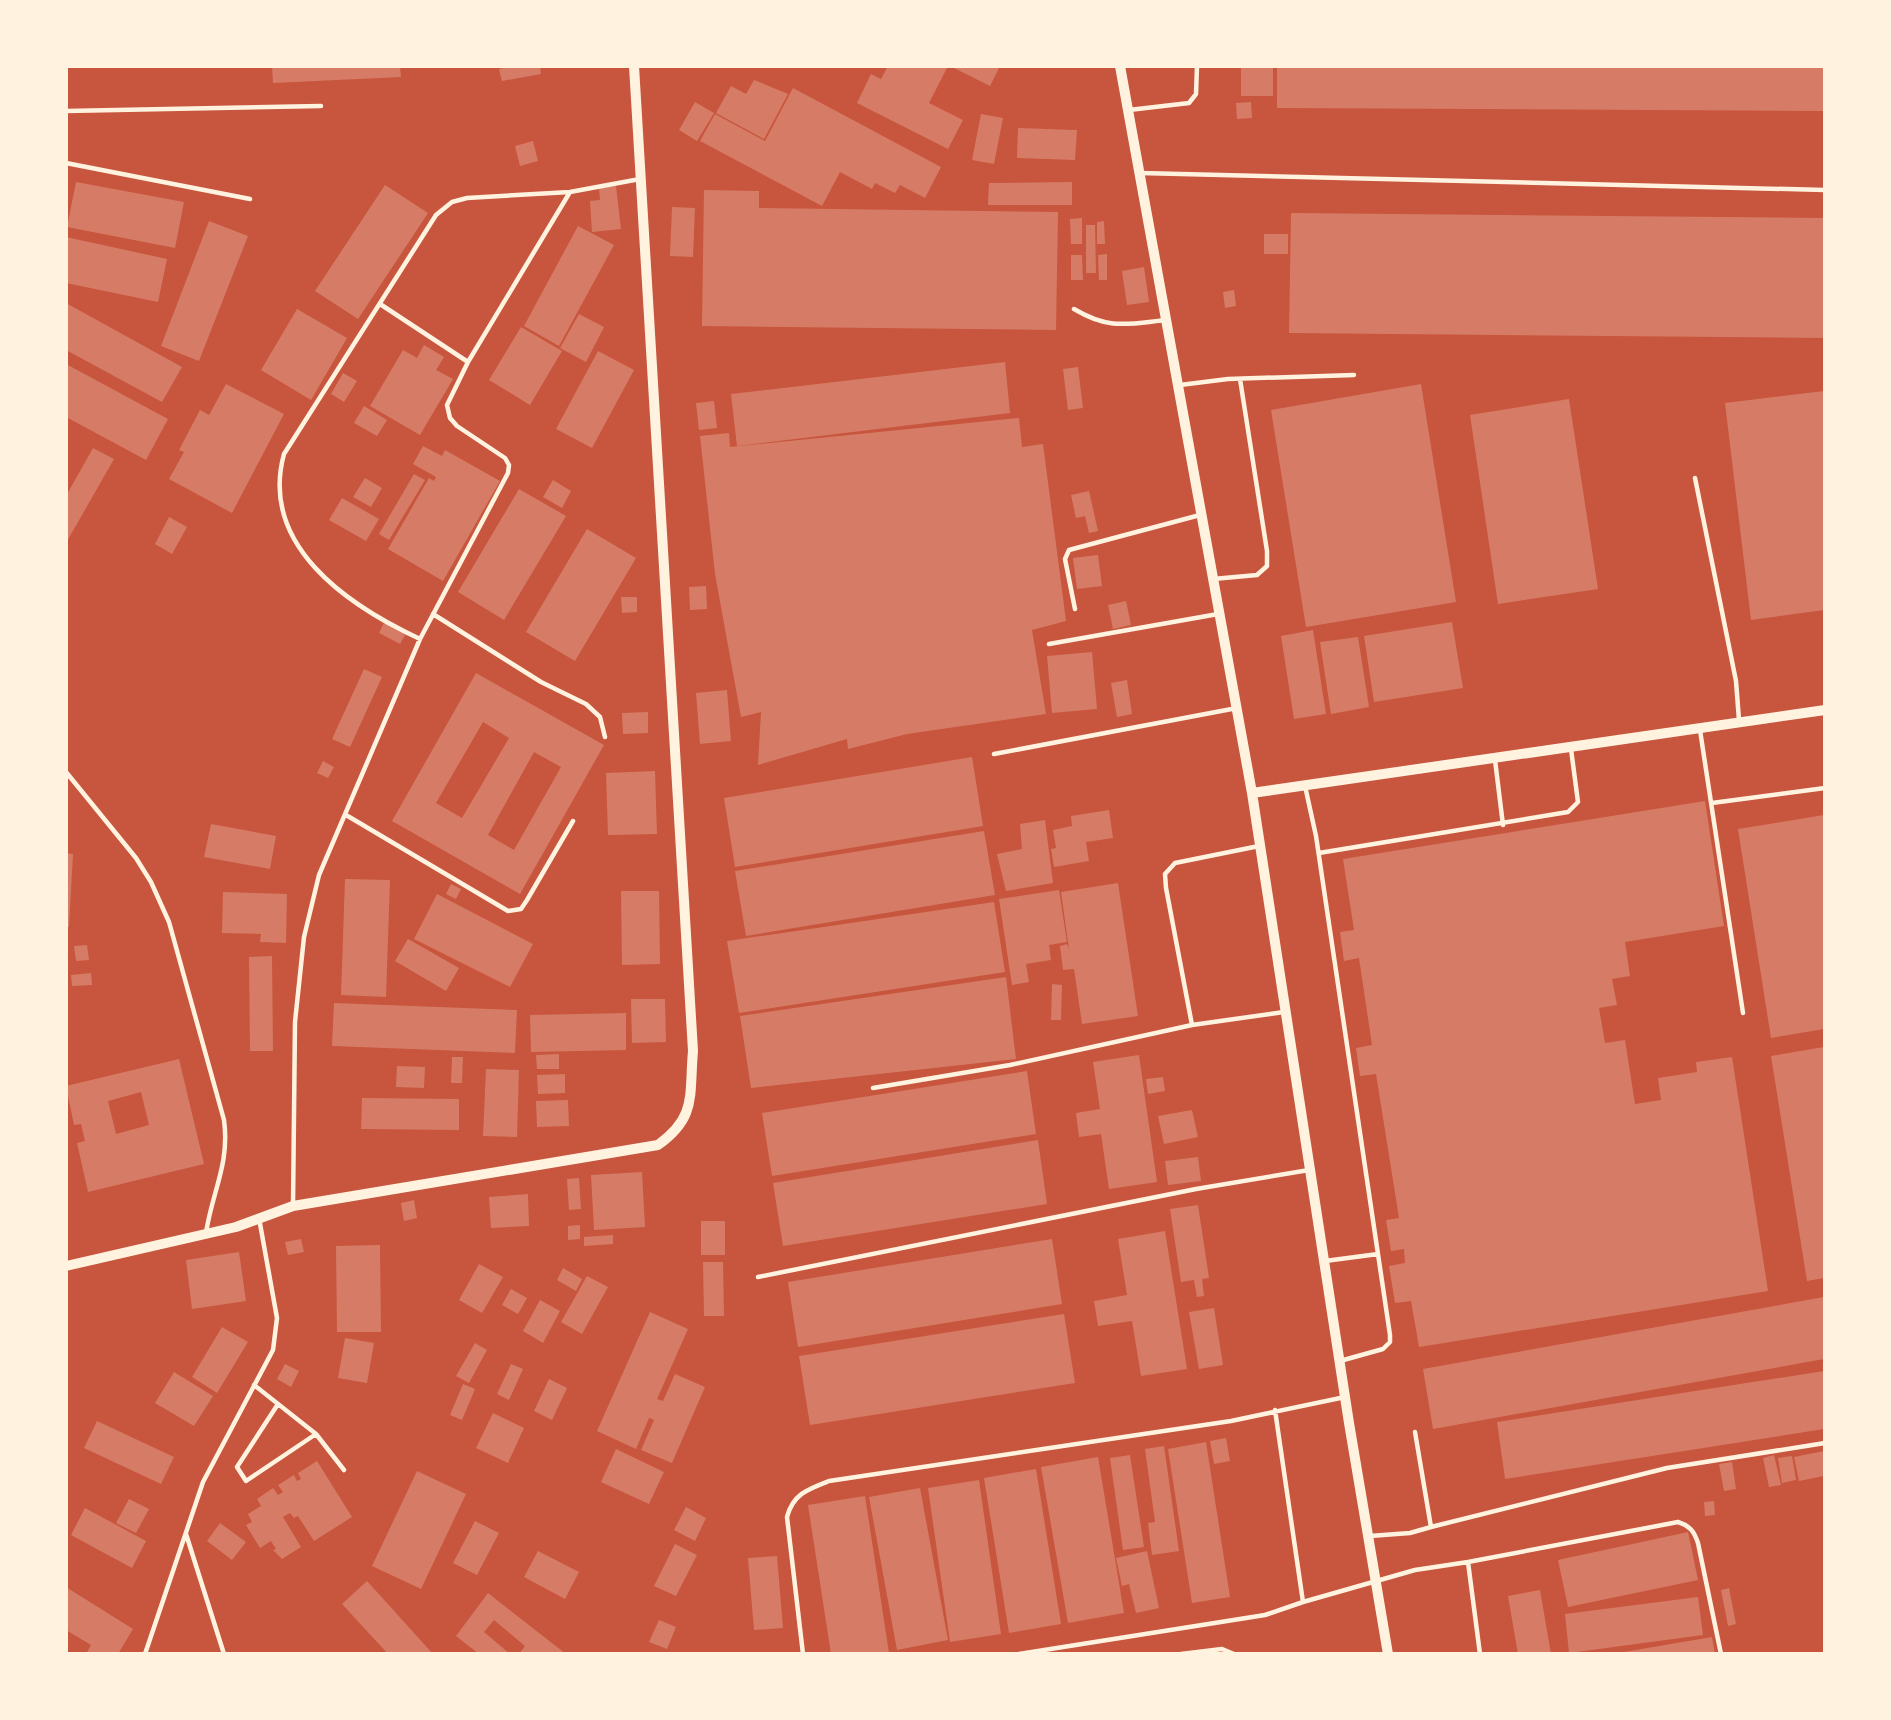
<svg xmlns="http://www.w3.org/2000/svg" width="1891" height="1720" viewBox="0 0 1891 1720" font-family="'Libre Baskerville',serif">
<rect width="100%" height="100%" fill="#c8553d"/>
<!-- building -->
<path fill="#d67c66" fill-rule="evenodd" d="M272,66H400L401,77L273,83Z
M513,66H540L541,74L502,81L499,69Z
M888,66H948L929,103L963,120L948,149L857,103L871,74L881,79Z
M950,66H1000L990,86Z
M1241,66H1273V96H1241Z
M1277,66H1824V111L1277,108Z
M754,80L788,94L764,139L716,113L731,86L746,94Z
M793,88L941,167L925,198L900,185L895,193L875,183L872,189L840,172L822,206L700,141L715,114L765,141Z
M695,102L714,113L697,141L679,130Z
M1251,102L1252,118L1237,119L1236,103Z
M981,114L1003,118L994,164L972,160Z
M1018,128L1077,130L1075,160L1017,158Z
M533,141L538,161L520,166L515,146Z
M76,182L184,202L175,248L67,227Z
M1072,182V205H988L989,183Z
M385,185L428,213L358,319L315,291Z
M616,186L621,229L592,232L590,201L600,200L599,188Z
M704,190L759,191V208L1058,212L1056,330L702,326Z
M672,207L695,208L693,257L670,256Z
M1291,213L1824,218V338L1289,333Z
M1082,218V244H1071L1070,219Z
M209,221L248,236L199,361L161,346Z
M1104,221L1105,244H1097V222Z
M1086,225H1095L1096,273H1086Z
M578,226L614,245L559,346L524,326Z
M1264,234H1288V254H1264Z
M66,237L167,259L158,302L66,283Z
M1107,254V280H1099L1098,255Z
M1071,255H1082L1083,280H1071Z
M1144,267L1149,302L1127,305L1122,271Z
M1234,290L1236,306L1225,308L1223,292Z
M66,303L182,367L162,402L66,350Z
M297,309L347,338L311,400L261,370Z
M579,314L604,327L586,362L560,348Z
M521,327L562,351L530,405L489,380Z
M424,345L444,357L436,370L453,379L420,435L370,406L403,350L417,358Z
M598,351L634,370L592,448L556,429Z
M1005,362L1010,413L737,446L731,394Z
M66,364L168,419L146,460L66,417Z
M1078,367L1083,408L1068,410L1063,369Z
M343,373L357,381L344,402L331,394Z
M226,384L284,414L232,513L169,479L184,452L179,450L200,410L209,415Z
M1421,384L1456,602L1306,627L1271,410Z
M1824,391V610L1751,620L1725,403Z
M1569,399L1598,589L1498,604L1470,415Z
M714,401L717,428L699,430L696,403Z
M364,406L387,420L377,436L354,423Z
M1019,418L1022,447L1043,444L1066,621L1032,630L1046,714L907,734L848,749L847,739L758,765L761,712L741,717L715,574L700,436L729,433L730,447Z
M423,446L442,456L445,450L500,481L443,581L388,549L429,478L434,481L436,477L413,464Z
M93,448L114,459L66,543V496Z
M414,474L425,480L389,540L379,534Z
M365,478L382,488L371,507L353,497Z
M553,480L571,491L562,508L543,497Z
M519,489L566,516L504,620L458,592Z
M1089,491L1098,531L1089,533L1085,516L1076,518L1071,495Z
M342,498L379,519L366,541L329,520Z
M169,517L187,527L172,554L155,544Z
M587,529L636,558L575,661L526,632Z
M1098,555L1102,586L1077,589L1073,558Z
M706,586L707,609L690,610L689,587Z
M621,597H637V612L622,613Z
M1126,601L1131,625L1113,629L1108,605Z
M1452,622L1463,688L1374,702L1364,636Z
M384,623L405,635L400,644L379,633Z
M1313,630L1326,714L1294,719L1281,636Z
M1358,637L1369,707L1331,714L1320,642Z
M1092,652L1097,709L1052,713L1047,656Z
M364,669L382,677L350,747L332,739Z
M476,673L604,745L520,894L392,821ZM483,722L509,738L462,818L436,803ZM534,752L561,767L514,850L488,835Z
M1127,680L1132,714L1117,717L1111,683Z
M727,690L731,741L700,744L696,693Z
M648,712V733L623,734L622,713Z
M972,757L983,826L735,867L724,798Z
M323,761L334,767L328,778L317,773Z
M655,771L657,834L608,835L606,773Z
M1705,801L1724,926L1625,942L1630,976L1612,979L1617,1005L1599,1008L1605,1043L1625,1040L1635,1104L1661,1100L1658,1078L1697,1072L1696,1062L1732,1057L1768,1291L1419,1347L1411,1301L1395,1303L1389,1266L1405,1263L1404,1249L1391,1251L1386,1220L1399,1218L1376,1074L1360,1076L1356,1048L1372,1045L1359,958L1344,961L1340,932L1354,930L1343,859Z
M1109,810L1113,838L1086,842L1089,861L1054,867L1051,849L1056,848L1053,830L1072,826L1071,816Z
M1824,815V1029L1771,1038L1738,829Z
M1045,820L1053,883L1006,891L997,854L1022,849L1020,824Z
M211,824L276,836L270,869L204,857Z
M984,831L995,895L746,936L735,871Z
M66,853L73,854L69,927H66Z
M345,879L390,880L386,997L341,995Z
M1118,883L1138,1016L1082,1024L1074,969L1063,970L1060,946L1067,944L1069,949L1061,892Z
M451,884L461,889L456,899L446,894Z
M1059,890L1067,942L1049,945L1051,960L1026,964L1029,982L1012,985L999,899Z
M621,891H659L660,964L622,965Z
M223,892L287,894L286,943L260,942L261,934L222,933Z
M437,894L533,944L510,987L414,939Z
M994,902L1005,972L739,1013L727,941Z
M408,939L459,968L446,991L395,961Z
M87,945L89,960L76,961L74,946Z
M272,956L273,1051H250L249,957Z
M91,973L92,985L72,986L71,975Z
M1006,977L1016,1059L751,1088L740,1016Z
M1052,984L1062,985L1061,1020H1051Z
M631,999H665L666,1042L632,1043Z
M334,1003L517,1010L515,1053L332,1046Z
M626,1013V1050L531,1052L530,1015Z
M1824,1047V1278L1807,1281L1771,1056Z
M559,1054V1069H537L536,1055Z
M1139,1055L1157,1182L1109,1189L1101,1134L1079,1137L1076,1113L1100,1109L1093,1062Z
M452,1057H463L462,1083H451Z
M179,1059L204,1164L88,1192L77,1143L85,1141L81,1124L74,1125L66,1086ZM141,1092L149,1125L116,1134L108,1101Z
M397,1066L425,1067L424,1088L396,1087Z
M486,1069L519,1070L517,1137L483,1136Z
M1027,1071L1036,1134L772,1176L762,1113Z
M565,1074V1093L538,1094L537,1075Z
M1163,1077L1165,1091L1148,1094L1146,1079Z
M362,1098L459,1099V1130L361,1129Z
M568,1100L569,1126L537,1127L536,1101Z
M1192,1110L1198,1137L1164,1144L1158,1116Z
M1038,1140L1047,1204L783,1246L773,1183Z
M1198,1157L1201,1181L1168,1185L1165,1161Z
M642,1172L645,1227L594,1230L591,1175Z
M579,1178L581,1209L569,1210L567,1179Z
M528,1194L529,1226L491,1228L489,1197Z
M414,1200L417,1218L404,1221L401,1203Z
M1198,1205L1209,1278L1202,1279L1204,1296L1197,1297L1194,1280L1181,1282L1170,1209Z
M701,1221H725V1255H701Z
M580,1225V1239L568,1240V1226Z
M1165,1231L1187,1369L1141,1376L1132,1321L1098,1326L1094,1301L1127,1295L1118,1239Z
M613,1235V1244L584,1246V1237Z
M301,1239L304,1252L288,1255L285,1242Z
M1052,1239L1062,1304L798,1347L788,1282Z
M380,1245L381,1332H337L336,1246Z
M239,1252L246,1301L192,1309L186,1260Z
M703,1262H723L724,1316H704Z
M479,1264L503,1277L482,1313L459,1300Z
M563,1268L582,1279L576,1291L557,1280Z
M587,1276L608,1287L582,1334L561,1322Z
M511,1289L527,1298L518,1314L502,1305Z
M1824,1297V1359L1433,1429L1423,1369Z
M540,1300L560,1311L543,1343L523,1331Z
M1214,1308L1223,1365L1199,1369L1189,1312Z
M650,1312L688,1329L657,1399L663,1401L675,1374L705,1387L672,1463L641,1450L654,1420L649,1418L636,1449L597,1431Z
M1064,1314L1075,1383L810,1425L799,1356Z
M222,1327L248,1342L217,1393L192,1377Z
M345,1338L374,1343L367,1383L338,1378Z
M475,1343L487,1350L469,1383L456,1376Z
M285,1364L299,1371L291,1387L277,1379Z
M511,1364L523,1369L509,1400L497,1394Z
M1824,1371V1429L1505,1479L1497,1422Z
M174,1372L213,1396L194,1426L155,1403Z
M549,1379L567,1388L552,1420L534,1411Z
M463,1384L475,1389L462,1420L450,1415Z
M493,1413L524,1428L508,1463L476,1448Z
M97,1421L174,1457L161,1484L84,1448Z
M1226,1438L1230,1461L1214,1464L1210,1441Z
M1206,1442L1230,1597L1192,1603L1168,1449Z
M1164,1446L1179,1551L1152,1555L1148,1523L1155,1522L1145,1449Z
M616,1449L664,1472L649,1504L601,1482Z
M1824,1451V1476L1799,1481L1794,1457Z
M1130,1455L1144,1547L1123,1550L1110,1458Z
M1774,1455L1781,1485L1769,1487L1763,1458Z
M1792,1456L1796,1480L1782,1483L1778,1458Z
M1098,1457L1124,1613L1068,1623L1041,1467Z
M317,1461L352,1517L314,1541L298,1516L294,1518L290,1513L283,1517L301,1547L282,1559L273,1550L276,1549L271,1541L260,1548L246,1525L252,1522L248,1514L261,1506L257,1499L273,1488L278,1495L283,1492L278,1485L294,1475L297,1481L301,1479L298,1473Z
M1732,1462L1736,1489L1724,1491L1719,1464Z
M1036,1469L1061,1624L1009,1633L984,1478Z
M417,1471L466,1494L421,1589L372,1566Z
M979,1480L1001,1634L950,1642L928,1488Z
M920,1488L948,1640L897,1650L869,1497Z
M865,1496L889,1653L831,1654L808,1505Z
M129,1499L149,1509L136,1533L116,1523Z
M1714,1501L1715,1515L1705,1516L1704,1502Z
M686,1507L706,1518L695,1541L674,1530Z
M85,1508L146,1541L132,1568L71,1535Z
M475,1521L499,1533L477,1575L453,1563Z
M220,1523L246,1542L232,1560L207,1541Z
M1688,1532L1698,1580L1568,1607L1558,1560Z
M675,1544L697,1555L676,1596L654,1586Z
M538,1551L579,1572L565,1599L524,1577Z
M1147,1551L1159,1608L1136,1613L1129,1584L1122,1586L1116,1558Z
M777,1556L783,1628L754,1630L748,1558Z
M367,1581L433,1654H388L342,1604Z
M66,1587L133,1629L118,1654H86L91,1645L66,1630Z
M1729,1588L1736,1624L1728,1626L1721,1590Z
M1540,1590L1551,1654H1518L1508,1596Z
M488,1593L566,1654H519L525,1646L494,1620L484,1632L510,1654H479L456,1636Z
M1698,1597L1703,1635L1569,1653L1565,1614Z
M659,1620L676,1627L667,1649L649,1642Z
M1712,1637L1715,1654H1624V1652Z"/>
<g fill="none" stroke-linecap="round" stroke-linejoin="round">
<!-- service -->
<path stroke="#fff3e0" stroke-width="4.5" d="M1129,110L1189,103L1196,94L1197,66
M66,111L321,106
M66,163L250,199
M1140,173L1825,190
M380,304L468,362
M1074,309C1109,330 1127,324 1166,320
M1180,385L1228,379L1354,375
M1695,478L1736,681L1739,720
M1213,579L1257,575L1267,566V551L1240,379
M1075,609L1065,559L1069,550L1200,515
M433,614L541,682L586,704L600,717L605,737
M420,639C347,605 259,545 284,454L436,215L452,202L467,198L570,192L640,179
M1049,644L1218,614
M1700,730L1743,1013
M994,754L1237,708
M1495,760L1503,825
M66,772L136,858L151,882L169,922L224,1120C230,1164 212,1192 206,1233
M1305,786L1316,836L1390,1335V1342L1383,1349L1340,1361
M1712,803L1825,788
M346,815L508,911L521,909L527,900L573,821
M1259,846L1175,863L1165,874L1166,888L1192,1025L1284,1012
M1319,853L1568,812L1578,802L1571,749
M873,1088L1010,1065L1192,1025
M293,1206L295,1022L304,937L319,875L420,639L508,473L509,465L505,458L457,426L450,418L447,405L468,362L570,192
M1325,1261L1378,1254
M758,1277L1196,1189L1309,1170
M254,1385L316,1434L344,1470
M278,1404L237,1467L246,1481L316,1434
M1275,1410L1303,1602L1415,1570L1468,1562L1480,1654
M1431,1527L1667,1468L1825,1443
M186,1534L224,1654
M1370,1536L1410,1533L1431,1527L1415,1432
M1468,1562L1678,1522C1690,1526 1694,1531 1698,1543L1721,1654
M145,1654L203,1482L273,1350L277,1318L259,1218
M803,1654L787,1517C793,1494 808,1489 829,1481L1231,1421L1345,1397
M1019,1654L1265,1615L1303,1602
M1181,1654L1222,1649L1234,1654"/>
<!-- tertiary -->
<path stroke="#fff3e0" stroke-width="10" d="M1120,66L1252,793L1349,1423L1388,1654
M1252,793L1825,710
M66,1266L236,1227L293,1206L658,1145C697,1117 689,1096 693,1051L634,66"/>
</g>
<!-- border -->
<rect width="1891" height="1720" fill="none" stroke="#fff3e0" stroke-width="136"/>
</svg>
